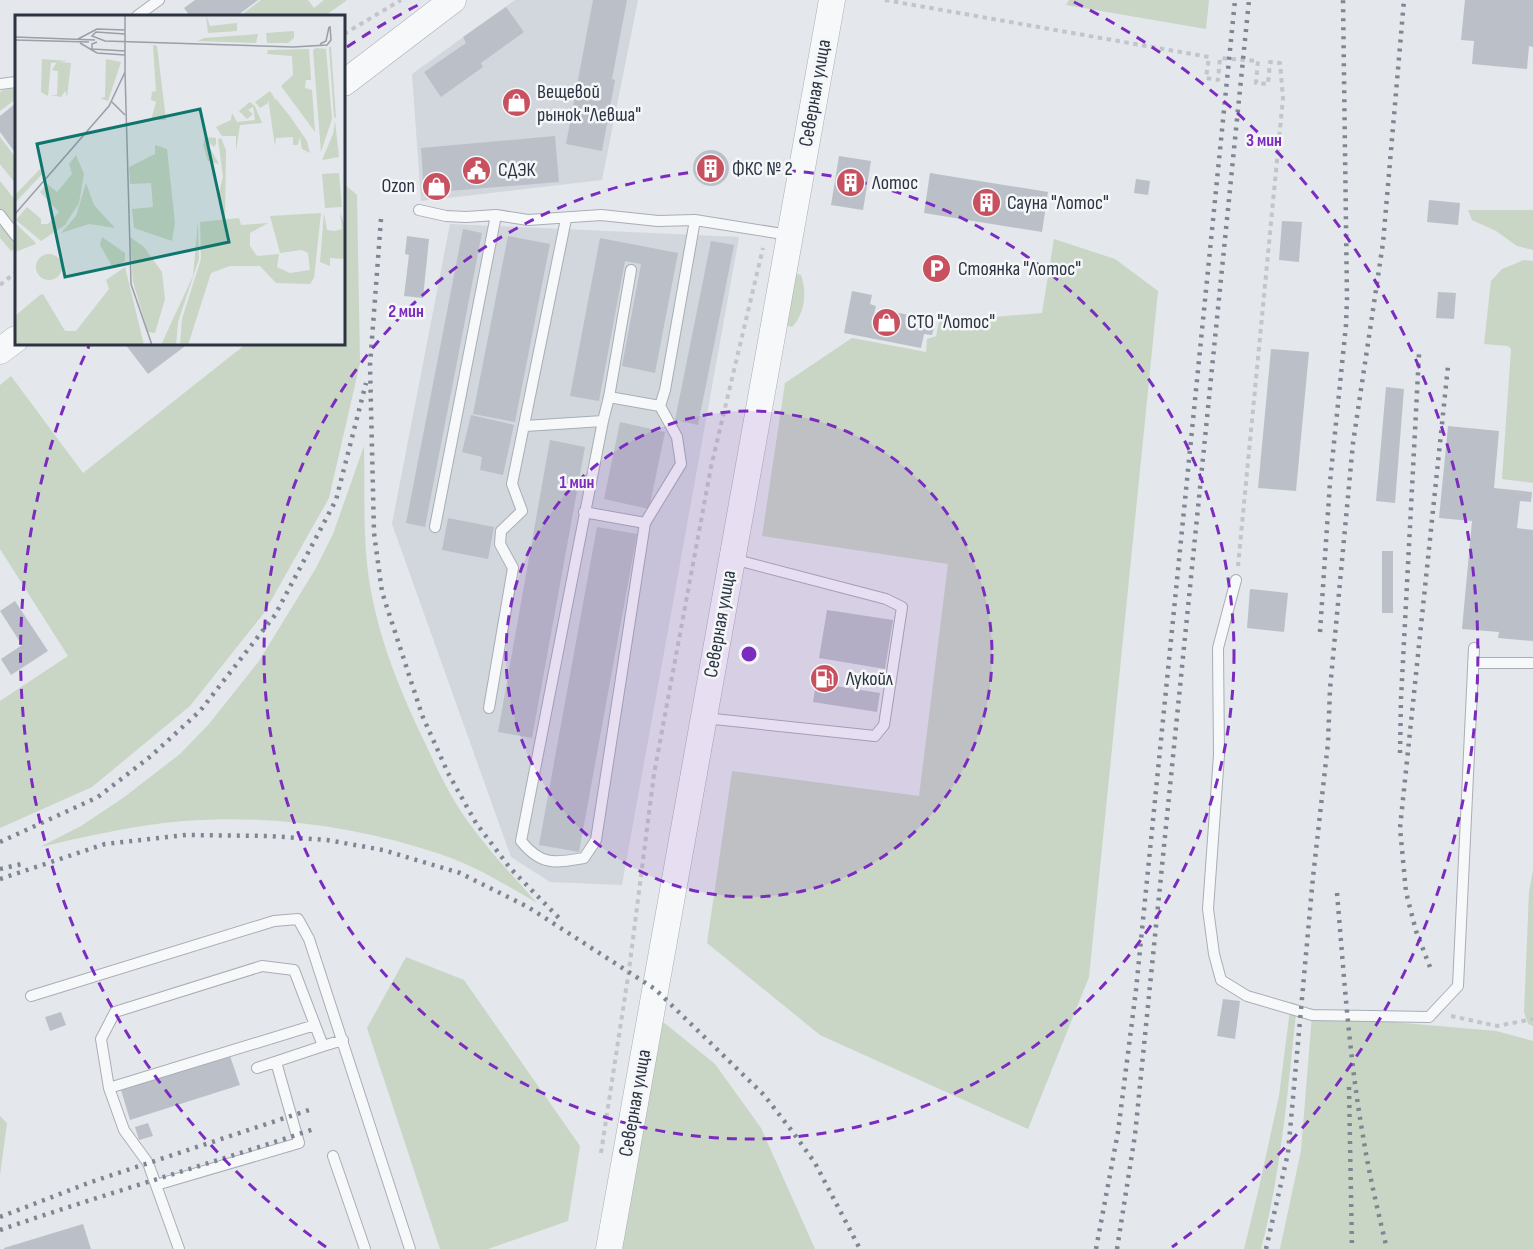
<svg xmlns="http://www.w3.org/2000/svg" width="1533" height="1249" viewBox="0 0 1533 1249" font-family="'Sofia Sans Condensed',sans-serif">
<rect width="100%" height="100%" fill="#e4e7eb"/>
<!-- built -->
<path fill="#d2d6dd" d="M515,0H638L602,180L421,201L412,74Z
M450,224L739,237L622,885L550,882L511,857L392,524Z"/>
<!-- green -->
<path fill="#c9d5c5" d="M261,0H308L314,8L324,0H347L325,16H240Z
M1069,0H1209L1206,29L1066,5Z
M16,88V99L0,111V92L3,90Z
M0,137L16,158L13,161L16,166V184L0,164Z
M0,181L16,201V249L11,251L0,238Z
M344,184L357,195L360,363L329,498L264,613L190,706L92,787L0,828V701L68,656L0,549V385L11,376L83,473L246,344H344Z
M1468,210H1533V250L1517,246L1496,231L1472,220Z
M1054,239L1115,259L1158,291L1089,977L1028,1129L820,1035L707,943L732,771L919,796L948,564L762,536L785,383L852,338L926,352L927,339L936,336L939,322L950,318L969,319L1042,313Z
M1524,260L1533,261V483L1502,479L1511,349L1508,346L1484,344L1491,281L1502,269Z
M792,272L801,275C807,291 805,314 792,327L783,324Z
M364,446C365,485 363,525 367,564C374,628 398,687 426,745C437,769 449,794 464,816C486,848 512,875 537,903C506,885 474,865 440,854C359,827 269,814 184,821C135,825 88,836 40,847L81,826L123,798L180,754L209,724L259,661L316,568L333,534Z
M1533,870V1026L1528,1024L1524,1012L1529,892Z
M406,957L464,980L580,1146L568,1221L488,1249H440L367,1028Z
M1291,1002L1297,1004C1288,1086 1282,1168 1261,1249H1244L1258,1192L1279,1096Z
M1312,1015L1496,1031L1533,1041V1249H1280L1301,1151Z
M657,1017L715,1064L761,1128L815,1249H617Z
M0,1116L7,1123L0,1175Z"/>
<!-- building -->
<path fill="#bbc0c8" d="M195,0H258L237,16H190L184,8Z
M593,0H627L612,79L615,80L602,151L566,144Z
M1465,0H1533V47L1529,46L1527,69L1472,64L1474,41L1461,40Z
M506,7L524,32L481,63L483,67L441,97L424,72L466,43L463,37Z
M16,103V154L0,132V116Z
M555,136L559,182L424,193L421,148Z
M693 168a18 18 0 1 1 36 0a18 18 0 1 1-36 0Z
M839,156L871,161L863,210L831,205Z
M930,173L1048,192L1042,232L924,213Z
M1136,179L1150,181L1148,195L1134,193Z
M1429,200L1460,203L1458,225L1427,222Z
M1282,221L1302,222L1299,262L1279,260Z
M463,229L482,233L425,527L406,523Z
M407,236L429,239L423,298L404,296L409,255L405,254Z
M508,236L550,244L515,422L473,414Z
M600,238L678,253L655,373L622,366L641,264L625,261L599,401L570,396Z
M711,241L734,245L698,425L675,420Z
M852,291L872,295L870,304L876,306L874,314L889,317L890,311L927,319L926,325L934,327L932,335L924,334L921,348L844,333Z
M1438,292L1456,293L1454,319L1436,318Z
M125,344H188L148,374Z
M1271,349L1309,352L1296,491L1258,488Z
M1386,387L1404,389L1395,503L1376,501Z
M471,415L514,425L503,475L480,470L482,457L462,452Z
M620,422L665,432L649,509L604,499Z
M1448,426L1499,431L1494,488L1532,492L1531,502L1520,501L1517,528L1533,530V641L1498,638L1499,632L1462,629L1472,521L1439,518Z
M550,440L585,447L532,738L498,732Z
M448,518L494,527L488,559L442,550Z
M597,527L637,534L579,852L539,845Z
M1382,551H1393V613H1382Z
M1250,589L1288,593L1284,632L1247,628Z
M15,601L48,651L11,675L1,659L22,645L0,611Z
M827,610L893,620L885,669L819,658Z
M816,683L880,693L877,712L813,702Z
M1223,999L1240,1001L1235,1039L1217,1036Z
M61,1012L66,1025L50,1031L45,1017Z
M230,1056L240,1085L130,1120L121,1090Z
M148,1123L153,1136L139,1140L135,1127Z
M83,1224L91,1249H4V1248Z"/>
<g fill="none" stroke-linecap="round" stroke-linejoin="round">
<defs>
<path id="service" d="M137,16L159,0
M0,84L16,82
M419,210L446,216L466,217L496,215L528,220L601,215L658,221L695,220L789,235
M0,215L16,236
M609,397L660,406
M603,421L521,841C541,866 555,863 584,858L596,840L645,523L681,464L677,437L660,406L665,390L695,220
M525,426L603,421L609,397L631,270
M584,512L645,523
M435,527L496,215
M1236,580L1218,648L1219,755L1208,909L1214,954L1221,980L1247,996L1312,1015L1429,1017L1458,986L1474,648
M1473,663H1533
M489,708L513,568L500,544L501,531L522,511L512,484L566,219
M704,718L875,736L884,725L902,607L886,599L733,559
M31,996L274,921L298,919L309,939L410,1249
M257,1068L323,1046
M109,1088L315,1025L323,1046L343,1040
M333,1156L365,1249
M156,1185L299,1143L276,1062
M179,1249L148,1163L124,1130L109,1088L101,1039L115,1012L262,966L294,970L315,1025"/>
<path id="tertiary" d="M344,83L453,0
M0,351L16,339
M609,1249L832,0"/>
</defs>
<!-- service casing -->
<use href="#service" stroke="#a9aeb5" stroke-width="12"/>
<!-- tertiary casing -->
<use href="#tertiary" stroke="#a9aeb5" stroke-width="27"/>
<!-- path -->
<path stroke="#c2c5ca" stroke-width="4" stroke-dasharray="4.5 4.5" stroke-linecap="butt" d="M885,0L1209,57L1206,78L1218,80L1220,58L1258,61L1256,83L1268,84L1270,62L1280,63L1283,98L1238,566
M344,34L401,0
M0,285L16,272
M1451,1016L1497,1026L1533,1019
M601,1153L629,970L654,774L711,467L763,248"/>
<!-- service -->
<use href="#service" stroke="#f7f8f9" stroke-width="10"/>
<!-- tertiary -->
<use href="#tertiary" stroke="#f7f8f9" stroke-width="26"/>
<!-- rail -->
<path stroke="#7e8694" stroke-width="4.5" stroke-dasharray="3 6" stroke-linecap="butt" d="M381,219L370,365L374,533L382,592L422,715L448,773L476,823L510,868L560,919
M1320,632L1330,482L1346,325L1347,299L1343,0
M1400,753L1401,699L1419,354
M0,842L98,797L151,756L200,711L275,615L336,500L366,383
M0,869L26,863
M0,879L105,844L186,835L270,836L327,840L383,850L460,873L528,907L655,989L764,1095L792,1131L815,1163L860,1249
M1337,893C1344,975 1349,1056 1363,1136C1369,1174 1378,1212 1387,1249
M1430,967L1416,931L1406,892L1400,828L1448,366
M1349,1087L1352,1249
M0,1217L91,1182L312,1109
M0,1230C104,1194 210,1164 314,1129
M1096,1249L1118,1132L1136,990L1235,0
M1117,1249L1135,1135L1249,0
M1266,1249L1288,1153L1313,877L1328,743L1330,689L1353,443L1383,243L1404,0"/>
</g>
<!-- distance rings -->
<circle cx="749" cy="654" r="243" fill="#7b2cbf" fill-opacity=".12"/>
<g fill="none" stroke="#7b2cbf" stroke-width="3" stroke-dasharray="10 8">
<circle cx="749" cy="654" r="243"/>
<circle cx="749" cy="654" r="485"/>
<path d="M326 1247A728 728 0 0 1 89 346M347 47A728 728 0 0 1 424 2M1074 2A728 728 0 0 1 1172 1247"/>
</g>
<!-- icons -->
<defs>
<symbol id="shop-disc" viewBox="-11 -11 22 22"><circle r="9.5" fill="#c85160" stroke="#f4f6f8"/><path d="M-5-2.5h2.3a2.7 3.5 0 0 1 5.4 0H5L5.5 6h-11ZM-1.5-2.5h3a1.5 2.3 0 0 0-3 0Z" fill="#fff"/></symbol>
<symbol id="building-disc" viewBox="-11 -11 22 22"><circle r="9.5" fill="#c85160" stroke="#f4f6f8"/><path d="M-4-6H4V6H1V3H-1V6H-4ZM-2.5-4.3h1.7v1.8h-1.7ZM.8-4.3h1.7v1.8H.8ZM-2.5-1h1.7V.8h-1.7ZM.8-1h1.7V.8H.8Z" fill="#fff"/></symbol>
<symbol id="civic-disc" viewBox="-11 -11 22 22"><circle r="9.5" fill="#c85160" stroke="#f4f6f8"/><path d="M-.6-6.5H3V-4.5H.6V-3L4-1V1h2V6H-6V1h2V-1L-.6-3ZM-1.2 2.5V6h2.4V2.5Z" fill="#fff"/></symbol>
<symbol id="parking-disc" viewBox="-11 -11 22 22"><circle r="9.5" fill="#c85160" stroke="#f4f6f8"/><path d="M-3.5-5.5H1a3.5 3.5 0 0 1 0 7H-1V5.5H-3.5ZM-1-3.4V-.6H.8a1.4 1.4 0 0 0 0-2.8Z" fill="#fff"/></symbol>
<symbol id="fuel-disc" viewBox="-11 -11 22 22"><circle r="9.5" fill="#c85160" stroke="#f4f6f8"/><path d="M-5.5-6h7V0h2V4h1.3V-2.5L3-4.5l.8-.8L6-3V5H2.5V1h-1V6h-7ZM-4.2-4.7v3.2H.2V-4.7Z" fill="#fff"/></symbol>
</defs>
<g fill-rule="evenodd">
<use href="#shop-disc" x="500" y="86" width="33" height="33"/>
<use href="#building-disc" x="694" y="152" width="33" height="33"/>
<use href="#civic-disc" x="460" y="154" width="33" height="33"/>
<use href="#building-disc" x="834" y="166" width="33" height="33"/>
<use href="#shop-disc" x="420" y="170" width="33" height="33"/>
<use href="#building-disc" x="970" y="186" width="33" height="33"/>
<use href="#parking-disc" x="920" y="252" width="33" height="33"/>
<use href="#shop-disc" x="870" y="306" width="33" height="33"/>
<use href="#fuel-disc" x="808" y="662" width="33" height="33"/>
</g>
<g text-anchor="middle" dominant-baseline="central" stroke-width="5" stroke-linejoin="round" paint-order="stroke">
<!-- poi labels -->
<g font-size="20" fill="#2c3443" stroke="#f4f6f8" text-anchor="start">
<text x="537" y="92">Вещевой<tspan x="537" dy="23">рынок "Левша"</tspan></text>
<text x="732" y="169">ФКС № 2</text>
<text x="498" y="170">СДЭК</text>
<text x="872" y="183">Лотос</text>
<text x="415" y="186" text-anchor="end">Ozon</text>
<text x="1007" y="203">Сауна "Лотос"</text>
<text x="958" y="269">Стоянка "Лотос"</text>
<text x="907" y="322">СТО "Лотос"</text>
<text x="846" y="679">Лукойл</text>
</g>
<!-- street labels -->
<g font-size="20" fill="#2c3443" stroke="#f4f6f8">
<text transform="translate(815 93) rotate(-80)">Северная улица</text>
<text transform="translate(720 624) rotate(-80)">Северная улица</text>
<text transform="translate(635 1103) rotate(-80)">Северная улица</text>
</g>
</g>
<!-- overview -->
<g transform="translate(15 15)">
<rect width="330" height="330" fill="#e4e7eb"/>
<path d="M191,0L195,11L222,8V16L193,18ZM279,16V23L273,28H252L251,18ZM243,19L241,28L183,26L189,23ZM138,30L142,31L151,105H136L141,87L136,85L137,77L141,76ZM314,32H316L321,103L319,102ZM301,33L311,34L317,104L306,137L298,35ZM294,34L296,65H291L290,73L297,75L300,117L266,71L278,60L277,41L252,39L253,35ZM27,44L53,46L36,48L33,81L26,77ZM91,44L106,47L93,86L85,83L90,82ZM42,47L56,48L52,82L50,76L46,82L36,80H42L43,56L37,55ZM255,76L260,84L256,87L261,84L274,100L292,126L295,138L287,134L285,122L283,130H278V122L261,123L260,131L253,83V88L245,93L240,87ZM235,87L240,91L247,108L225,110L221,136V121H207L201,112L216,105L217,98L222,107L240,105L238,92L233,95L238,99L232,104L224,96ZM320,106L324,142L307,145L318,119ZM190,122L201,123V129L199,132L194,128L195,133L204,149L193,146L188,130ZM206,123L211,135L210,203L204,178L208,162L203,124ZM140,130L152,134L160,208L157,226L119,213L117,194L138,192L136,168L115,169L114,152L140,139ZM61,140L69,159L64,188L50,210L26,226L1,205L12,192L26,204V209H33L44,197L25,177L32,169L42,177L57,159L54,149ZM25,154L28,158L0,188V180ZM324,158L327,192L310,193L307,159ZM71,168L79,190L100,213L74,209L46,218L61,201ZM325,197L330,211V244L315,243V251L305,247L309,198L312,215L320,216L327,214ZM306,198L299,263L295,269L261,268L245,251H215L196,258L173,330H165L167,304L186,244L185,207L224,203L226,210L253,208L235,218V231L242,241L264,239L262,252L275,258L295,255L293,238L287,235L265,238L255,201ZM183,206L184,244L163,307L161,330H146L178,261ZM0,208L19,226L21,229L0,237ZM87,222L110,238V246L98,253L85,230ZM115,222L129,232L147,257L150,284L140,318L133,317L118,267ZM21 252a13 13 0 1 1 26 0a13 13 0 1 1-26 0ZM110,252L129,330H0V301L25,280L28,279L50,316H61L94,274L91,265Z" fill="#c9d5c5"/>
<path fill="none" stroke="#9a9fa8" stroke-width="1.5" d="M110,19L81,17L77,21L90,26L278,32L312,30L316,25L315,11M0,22L80,25M63,24L82,14L110,15M0,25L74,27M82,27L77,29V34L110,36M65,28L82,38L110,40M305,29L311,26L314,12M110,57L116,269L137,330M97,87L110,100M0,199L94,91L110,57V0"/>
<path fill="#0f766e" fill-opacity="0.15" stroke="#0f766e" stroke-width="3" d="M185,94L214,227L50,262L22,129Z"/>
<rect width="330" height="330" fill="none" stroke="#2c3443" stroke-width="3"/>
</g>
<circle cx="749" cy="654" r="9" fill="#7b2cbf" stroke="#f4f6f8" stroke-width="3"/>
<g font-size="18" text-anchor="middle" font-weight="bold" fill="#7b2cbf" stroke="#f4f6f8" stroke-width="5" stroke-linejoin="round" paint-order="stroke">
<text x="1264" y="146">3 мин</text>
<text x="406" y="317">2 мин</text>
<text x="577" y="488">1 мин</text>
</g>
</svg>
